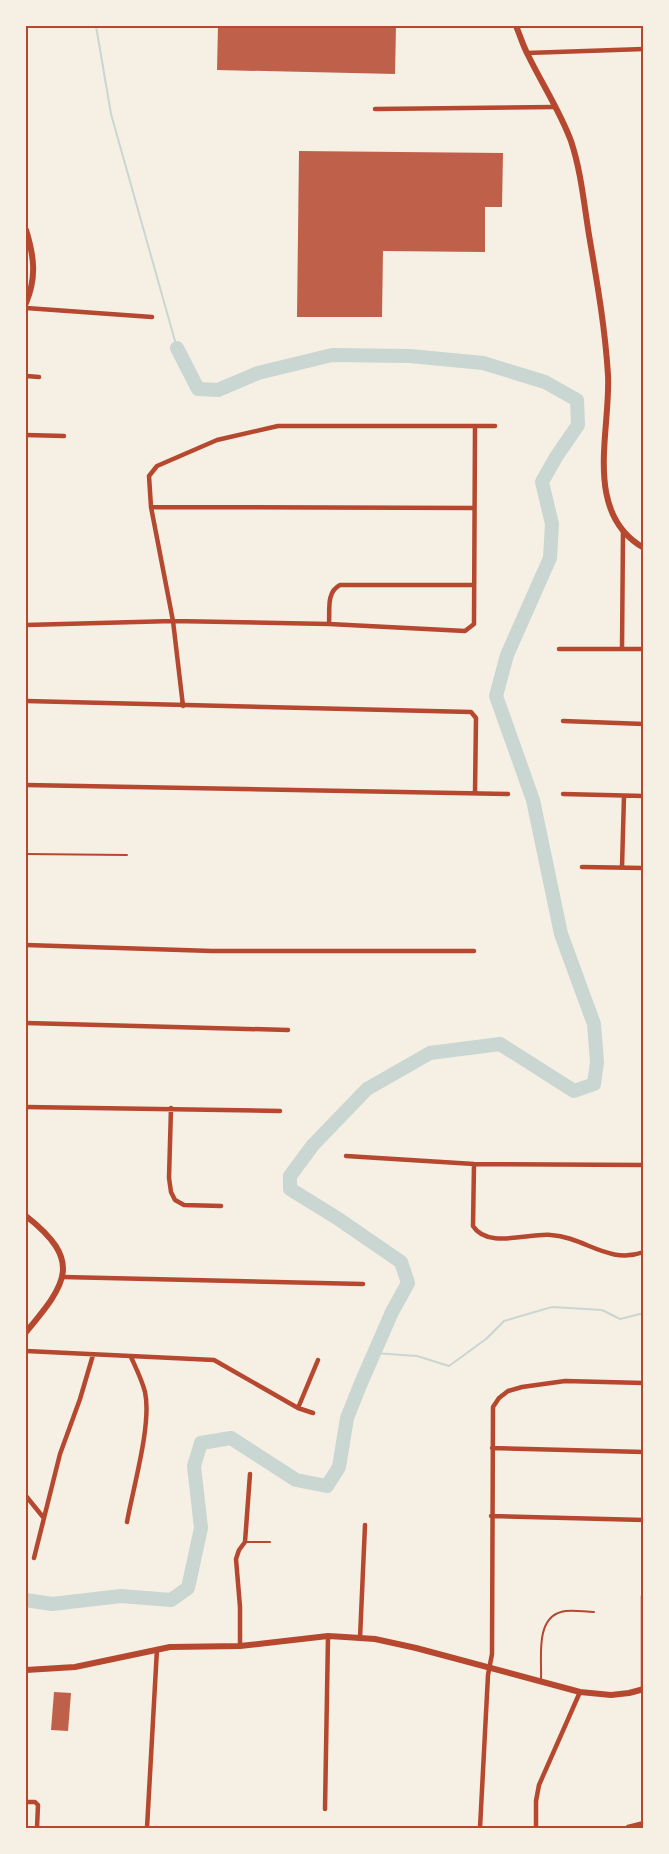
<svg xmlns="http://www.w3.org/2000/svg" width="669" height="1854" viewBox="0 0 669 1854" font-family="'Times New Roman',serif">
<rect width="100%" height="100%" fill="#f6efe4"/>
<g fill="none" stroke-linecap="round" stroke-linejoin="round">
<!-- stream -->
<path stroke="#c9d6d2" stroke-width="2" d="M96,26L111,114L177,348
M374,1353L417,1356L449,1366L486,1339L504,1321L552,1307L602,1310L620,1319L644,1313"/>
<!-- river -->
<path stroke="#c9d6d2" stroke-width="14" d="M26,1600L52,1604L121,1596L171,1600L188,1588L201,1528L194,1466L201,1443L231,1438L296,1480L327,1486L339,1467L347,1418L361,1383L392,1312L408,1283L401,1262L337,1218L290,1189V1176L313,1145L367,1089L430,1053L500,1044L574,1091L594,1084L597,1062L594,1024L561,934L533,800L496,696L507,655L550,558L552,524L542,482L556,457L578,425L577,400L545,382L483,363L410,356L332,355L258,373L218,390L198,389L177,348"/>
</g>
<!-- building -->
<path fill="#bf614a" d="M218,26H396L395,74L217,70Z
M299,151L503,153L502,207H485V252L383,251L382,317H297Z
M54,1692L71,1693L68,1731L51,1730Z"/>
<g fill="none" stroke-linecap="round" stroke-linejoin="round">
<!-- service -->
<path stroke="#b5482f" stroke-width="2" d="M26,854L127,855
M246,1542H270
M541,1679C542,1659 535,1619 561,1612C570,1609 584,1612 594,1612"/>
<!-- minor -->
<path stroke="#b5482f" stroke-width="4.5" d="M527,53L644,49
M375,109L555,107
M26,308L152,317
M26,376L39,377
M26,435L64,436
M151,507L474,508
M329,624C330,610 326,592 340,585H473
M26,625L173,621L329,624L465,631L474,624L475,427
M559,649H644
M622,649L623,531
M26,701L471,712L476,718L475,793
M183,706L173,621L151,507L149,476L157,466L217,440L278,426H495
M563,721L644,724
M26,785L508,794
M563,794L644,796
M582,867L644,868
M622,867L624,796
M26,945L212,951H474
M26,1023L288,1030
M26,1107L280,1111
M171,1108L169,1178L171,1192L175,1200L184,1205L221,1206
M346,1156L474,1164L644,1165
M474,1164L473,1226C487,1249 528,1233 551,1235C585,1237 608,1265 644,1252
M63,1277L363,1284
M26,1351L214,1360L298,1408L313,1413
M298,1408L318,1360
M492,1448L644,1452
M26,1496L43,1517
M491,1516L644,1520
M127,1522C133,1488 152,1424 145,1392C142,1380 136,1368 131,1357
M34,1558L60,1454L80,1399L93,1355
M643,1596V1689
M360,1638L365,1525
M240,1646V1607L236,1559L239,1550L245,1542L250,1474
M26,1802H35L38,1805L37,1828
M325,1809L328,1636
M628,1827L644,1823
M147,1828L157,1649
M480,1828L488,1675L492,1654L493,1407L499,1398L508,1391L522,1387L565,1381L644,1383
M536,1828V1801L539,1785L580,1692"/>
<!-- secondary -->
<path stroke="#b5482f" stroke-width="6" d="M516,26C520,35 523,46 528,55C542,84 560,111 571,141C581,171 584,204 589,235C597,282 605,327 608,375C611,430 582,513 644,548
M26,230C34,256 37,277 26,303
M26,1216C83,1261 67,1283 26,1332
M26,1670L75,1667L170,1647L240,1646L328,1636L345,1637L375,1639L416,1648L580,1692L611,1695L629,1693L644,1689"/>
</g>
<!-- border -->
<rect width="669" height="1854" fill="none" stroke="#f6efe4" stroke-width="54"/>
<rect x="27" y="27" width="615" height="1800" fill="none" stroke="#b5482f" stroke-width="2"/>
</svg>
